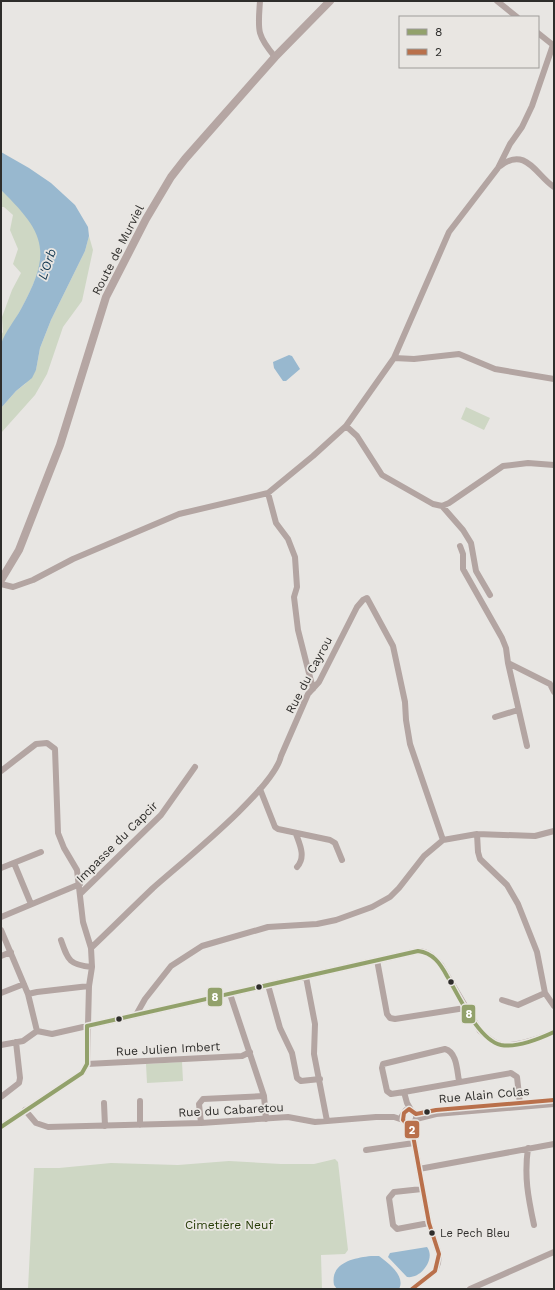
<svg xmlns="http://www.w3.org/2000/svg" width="555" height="1290" viewBox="0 0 555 1290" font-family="'Work Sans',sans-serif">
<rect width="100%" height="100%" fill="#e8e6e3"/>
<!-- green -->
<path fill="#ced7c4" d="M1,190C11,199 24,209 30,221C36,230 41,242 41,252C43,276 13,323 1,344V335L3,332L2,317L12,290L21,273L13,264L18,249L10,230L13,215L4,207H1Z
M89,236L93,250L82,301L63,327L47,374L35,395L1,433V408L16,391L25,384L36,370L40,348L51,320L85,251Z
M466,407L490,418L484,430L461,419Z
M182,1062L183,1081L147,1083L146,1064Z
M335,1159L338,1162L348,1250L345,1254L321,1255L322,1289H28L34,1168H59L111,1163L178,1165L229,1161L281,1164H314Z"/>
<!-- water -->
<path fill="#98b8cf" d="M1,152L29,168L51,183L75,205L88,227L89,236L85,251L51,320L40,348L36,370L32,378L16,391L1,408C1,395 0,353 1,344C5,332 15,320 21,309C52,252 46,234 1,190Z
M289,355L292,356L300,369L286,381H283L274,368L273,362Z
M427,1247C436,1259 421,1279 407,1277L388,1257L390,1253Z
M371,1256H379C388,1263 406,1276 399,1289H337L334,1285C330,1263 353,1258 371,1256Z"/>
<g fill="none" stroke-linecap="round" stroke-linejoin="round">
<!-- minor -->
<path stroke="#b3a5a2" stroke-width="6" d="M260,1C258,30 256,34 275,57
M497,1L517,17
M500,166C526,146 536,175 554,187
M394,358L414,359L459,354L495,369L554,379
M346,426L357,436L382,475L433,504L442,506L449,503L503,466L528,463L554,465
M268,493L276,523L288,539L295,557L297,587L294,597L298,630L313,689
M442,506L463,530L471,543L476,571L490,595
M460,546L463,554V569L502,638L506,648L508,663L550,684L554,692
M1,584L13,587L33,580L73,559L179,514L268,493L313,456L346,426L394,358L449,232L498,168L510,144L522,127L532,106L553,45L538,33
M508,663L527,746
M495,717L518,710
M1,771L36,744L47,743L55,749L58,833L64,848L77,870L83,922L91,948
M260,789L275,827L278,829L330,840L335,843L342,860
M296,834C300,845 306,857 297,867
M477,834L478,852L480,859L507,885L518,904L537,952L545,993L554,1006
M14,863L31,904
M1,868L41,852
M81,893L161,815L195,767
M1,917L80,884
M1,930L28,994L37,1031
M61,940C68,960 69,965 92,967
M1,956L11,952
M377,960L387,1014L390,1018L395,1019L465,1008
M306,977L315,1024L314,1054L327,1121
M268,985L280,1028L292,1053L297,1078L301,1081L320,1079
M1,993L24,984
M28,994L37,992L89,986
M230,994L264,1096L266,1119
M502,1000L518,1005L545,993
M136,1015L145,999L171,966L202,946L268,927L317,924L336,920L372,907L390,897L399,888L424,856L443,840L477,834L535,836L554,831
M1,1045L23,1041L37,1031L52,1034L418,951C429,952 434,957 441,965L480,1031C486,1036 493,1043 501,1045C515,1047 542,1038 554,1032
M87,1064L89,986L92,967L91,948C112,928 132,908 153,888C181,863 274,789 281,756L308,694L319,682L357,607L363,600L367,598L393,646L405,702L406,720L410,744L443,840
M87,1064L242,1056L250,1052
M404,1092L391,1094L387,1091L382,1068L383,1064L445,1049C457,1052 457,1071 459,1081
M1,1097L19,1083L20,1078L16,1042
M104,1103L105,1126
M25,1110L36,1123L48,1127L201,1123L288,1117L315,1122L376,1117H394L403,1120
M411,1110L407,1103L404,1092L511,1073L517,1077L520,1104
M416,1119L436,1114L554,1104
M201,1123L199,1104L203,1099L264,1096
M407,1123H413L416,1119V1114L411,1110H406L402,1116L404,1121L412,1130
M140,1125V1101
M1,1127L82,1073L87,1064
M528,1148C524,1176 528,1197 534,1225
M366,1150L414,1143
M419,1169L554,1144
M422,1189L394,1192L389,1198L393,1225L397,1229L429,1223
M412,1289L435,1271L438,1263L439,1254L429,1223L412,1130L413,1123
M470,1289L554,1252"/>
<!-- major -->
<path stroke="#b5a6a3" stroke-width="8" d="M1,580L19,550L60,445L106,297L146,219L171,177L185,159L275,57L330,1"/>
<defs>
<path id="bus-1" d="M87,1026L418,951C433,953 440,963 447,976C458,994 478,1040 501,1045C517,1048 539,1039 554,1032
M87,1026V1064
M1,1127L82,1073L87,1064"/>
<path id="bus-2" d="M412,1289L435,1271L439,1254L429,1223L412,1130L403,1120L404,1113L409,1109L416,1114L436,1110L554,1100"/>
</defs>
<!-- bus-1 casing -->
<use href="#bus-1" stroke="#e9e6e2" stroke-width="7"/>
<!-- bus-2 casing -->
<use href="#bus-2" stroke="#e9e6e2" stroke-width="7"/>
<!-- bus-1 -->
<use href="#bus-1" stroke="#92a16b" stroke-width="4"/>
<!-- bus-2 -->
<use href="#bus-2" stroke="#b9704b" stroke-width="4"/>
</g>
<!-- markers -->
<g fill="#2e2d2b" stroke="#e9e6e2" stroke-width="1.5">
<circle cx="451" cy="982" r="3.5"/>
<circle cx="259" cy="987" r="3.5"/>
<circle cx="119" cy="1019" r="3.5"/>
<circle cx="427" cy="1112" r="3.5"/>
<circle cx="432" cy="1233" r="3.5"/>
</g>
<g text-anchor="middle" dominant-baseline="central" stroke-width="3.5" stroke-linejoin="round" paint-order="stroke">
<!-- bus labels -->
<g font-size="11" fill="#2e2d2b" stroke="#e9e6e2" text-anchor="start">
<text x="440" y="1233">Le Pech Bleu</text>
</g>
<!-- street labels -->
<g font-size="12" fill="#2e2d2b" stroke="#e9e6e2">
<text transform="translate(118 250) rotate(-63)">Route de Murviel</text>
<text transform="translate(309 675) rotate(-62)">Rue du Cayrou</text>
<text transform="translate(117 842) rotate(-45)">Impasse du Capcir</text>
<text transform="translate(168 1049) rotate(-3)">Rue Julien Imbert</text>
<text transform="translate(484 1095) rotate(-5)">Rue Alain Colas</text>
<text transform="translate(231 1110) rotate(-3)">Rue du Cabaretou</text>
</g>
<!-- park labels -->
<g font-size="12" fill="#243a04" stroke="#e9e6e2">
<text x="229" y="1225">Cimetière Neuf</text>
</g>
<!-- water labels -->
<g font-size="13" font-style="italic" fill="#133851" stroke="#e9e6e2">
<text transform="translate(47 264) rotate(-71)">L'Orb</text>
</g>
</g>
<g stroke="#e9e6e2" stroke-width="1.5">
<rect x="207" y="987" width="16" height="20" rx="4" fill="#92a16b"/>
<rect x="461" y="1004" width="15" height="20" rx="4" fill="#92a16b"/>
<rect x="404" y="1120" width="16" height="19" rx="4" fill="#b9704b"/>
</g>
<g font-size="11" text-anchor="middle" font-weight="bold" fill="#fff">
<text x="215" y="1001">8</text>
<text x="469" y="1018">8</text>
<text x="412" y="1134">2</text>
</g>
<!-- border -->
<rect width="555" height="1290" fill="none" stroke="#2e2d2b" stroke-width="4"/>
<!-- legend -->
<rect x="399" y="16" width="140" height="52" fill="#e9e6e2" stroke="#9e9c99"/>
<rect x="407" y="29" width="20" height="6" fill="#92a16b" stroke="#9e9c99"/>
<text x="435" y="36" font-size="12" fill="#2e2d2b">8</text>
<rect x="407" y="49" width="20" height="6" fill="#b9704b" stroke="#9e9c99"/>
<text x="435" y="56" font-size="12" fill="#2e2d2b">2</text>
</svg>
